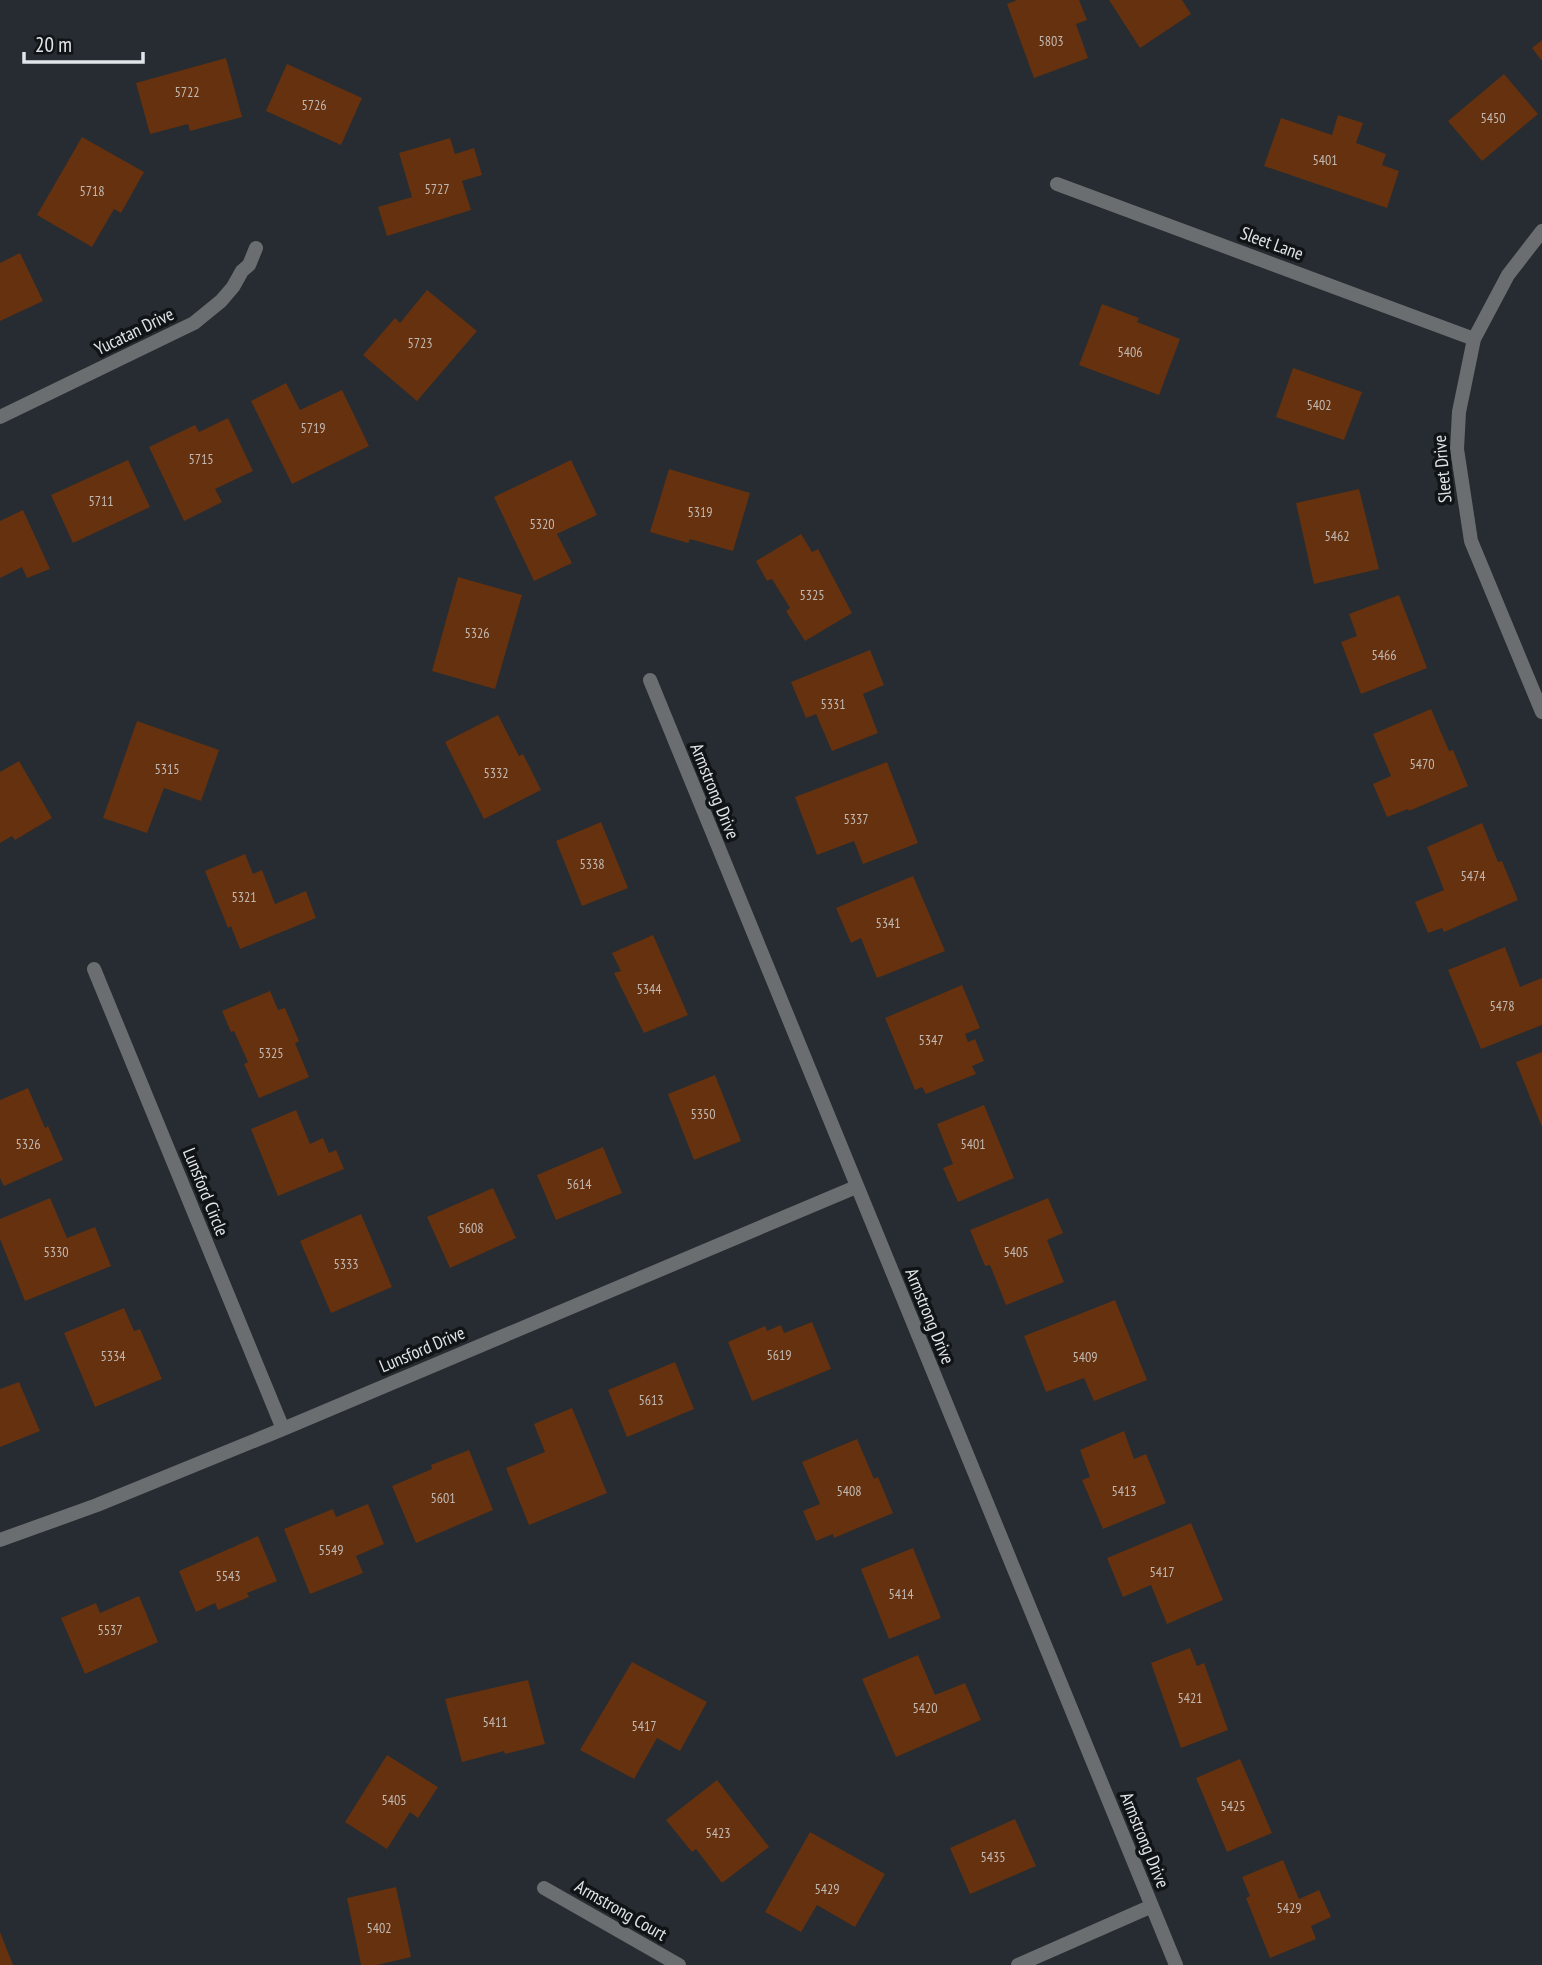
<svg xmlns="http://www.w3.org/2000/svg" width="1542" height="1965" viewBox="0 0 1542 1965" font-family="'PT Sans Narrow',sans-serif">
<rect width="100%" height="100%" fill="#262c31"/>
<!-- building -->
<path fill="#65310e" d="M1017,0H1079L1087,20L1076,24L1088,58L1034,78L1007,4Z
M1109,0H1182L1191,14L1140,48Z
M1542,40V61L1532,48Z
M226,58L242,117L190,131L188,124L150,134L136,83Z
M287,64L362,98L341,145L266,111Z
M1504,74L1538,114L1482,161L1448,121Z
M1338,115L1363,123L1356,143L1386,154L1382,165L1399,171L1387,208L1264,166L1281,118L1332,135Z
M82,137L144,172L121,213L114,209L92,247L37,215Z
M450,138L455,154L474,148L482,175L462,181L471,210L387,236L378,207L412,197L399,153Z
M20,253L43,301L0,321V263Z
M427,290L477,331L417,401L363,355L395,318L400,323Z
M1102,304L1139,318L1137,322L1180,339L1159,395L1079,365Z
M1293,368L1362,392L1344,440L1276,417Z
M286,383L300,410L342,390L369,446L292,484L251,401Z
M228,418L253,471L215,489L222,502L184,521L149,447L195,425L199,432Z
M128,460L150,507L73,543L51,495Z
M571,460L597,515L557,534L572,563L534,581L494,497Z
M669,469L750,493L733,551L690,539L688,543L650,532Z
M1359,489L1379,569L1314,584L1296,503Z
M23,510L50,569L27,578L22,567L0,578V521Z
M801,534L812,552L818,549L852,613L805,641L786,611L790,608L772,579L767,581L756,561Z
M458,577L522,595L495,689L432,671Z
M1399,595L1427,668L1361,694L1341,642L1357,636L1349,614Z
M870,650L884,685L863,694L878,733L832,751L816,714L806,718L791,682Z
M1431,709L1449,751L1453,750L1468,786L1409,811L1408,809L1387,817L1373,784L1391,776L1373,734Z
M498,715L519,756L523,754L541,790L484,819L445,742Z
M137,721L219,750L201,801L164,788L147,833L103,818Z
M19,761L52,818L15,840L12,836L0,843V772Z
M887,762L918,843L863,864L854,841L817,855L795,797Z
M601,822L628,888L582,906L556,841Z
M1482,823L1498,862L1502,861L1518,900L1444,932L1442,928L1428,933L1415,902L1444,890L1427,847Z
M245,854L253,874L262,870L275,904L306,891L316,918L240,949L231,926L228,928L205,871Z
M913,876L945,951L877,978L861,938L851,943L836,908Z
M653,935L688,1015L644,1033L614,973L621,971L612,953Z
M1505,947L1520,987L1542,978V1025L1481,1049L1448,970Z
M962,985L980,1028L965,1034L968,1042L975,1039L984,1061L972,1066L976,1074L926,1094L922,1087L915,1090L885,1018Z
M270,991L278,1010L285,1008L299,1041L295,1043L309,1077L259,1098L244,1064L248,1062L234,1031L231,1032L222,1011Z
M1542,1052V1127L1516,1062Z
M715,1075L741,1141L694,1160L668,1094Z
M28,1088L45,1128L48,1126L63,1160L4,1186L0,1178V1100Z
M984,1105L1014,1178L958,1202L943,1168L953,1164L937,1124Z
M296,1110L310,1144L323,1138L329,1153L336,1150L344,1169L278,1196L251,1129Z
M603,1147L622,1193L556,1220L537,1175Z
M493,1188L516,1238L450,1268L427,1217Z
M50,1198L67,1238L95,1227L111,1266L25,1301L0,1239V1219Z
M1048,1198L1063,1233L1047,1240L1064,1282L1006,1305L990,1265L985,1266L970,1230Z
M361,1214L392,1287L331,1313L300,1241Z
M1115,1300L1147,1380L1094,1401L1084,1378L1046,1392L1024,1336Z
M124,1308L134,1331L140,1329L162,1379L95,1407L64,1333Z
M812,1322L831,1369L752,1401L728,1342L765,1326L767,1331L781,1325L784,1333Z
M675,1362L694,1409L627,1437L608,1390Z
M19,1382L40,1431L0,1447V1389Z
M572,1408L607,1493L529,1525L506,1468L545,1452L534,1424Z
M1124,1431L1134,1459L1146,1454L1166,1503L1103,1529L1082,1480L1090,1477L1080,1450Z
M857,1439L874,1479L878,1477L893,1513L834,1538L833,1534L816,1541L803,1511L820,1504L802,1462Z
M469,1450L493,1510L416,1543L392,1486L432,1469L431,1465Z
M368,1504L384,1544L356,1556L363,1573L310,1594L284,1529L333,1509L336,1517Z
M1191,1523L1223,1600L1167,1624L1151,1585L1123,1597L1107,1558Z
M258,1536L277,1581L247,1593L249,1597L218,1610L215,1603L196,1612L179,1571Z
M913,1548L941,1618L889,1639L861,1569Z
M139,1596L158,1642L85,1674L61,1618L96,1603L100,1613Z
M1190,1648L1197,1666L1204,1663L1228,1730L1181,1748L1151,1663Z
M918,1655L935,1695L965,1683L981,1720L896,1757L862,1679Z
M632,1662L707,1702L680,1751L657,1738L634,1779L580,1750Z
M528,1680L545,1744L505,1754L504,1751L462,1762L445,1699Z
M387,1755L438,1787L418,1818L410,1812L387,1849L345,1822Z
M1240,1759L1272,1833L1227,1852L1196,1778Z
M717,1780L769,1847L722,1883L696,1849L692,1852L666,1820Z
M1015,1819L1036,1866L970,1894L950,1848Z
M810,1832L885,1874L855,1927L817,1905L801,1932L765,1912Z
M1283,1860L1299,1899L1319,1890L1331,1917L1311,1926L1316,1939L1270,1958L1246,1898L1250,1896L1242,1877Z
M396,1887L411,1957L377,1965H361L347,1898Z
M0,1932L13,1965H0Z"/>
<g fill="none" stroke-linecap="round" stroke-linejoin="round">
<!-- street -->
<path stroke="#6b6e71" stroke-width="14" d="M1057,184L1474,339
M1542,231L1508,275L1474,339L1459,412L1457,449L1471,541L1542,712
M0,417L194,323L221,301L233,287L242,271L249,265L256,248
M650,680L1176,1965
M94,969L283,1429
M0,1540L97,1505L283,1429L856,1187
M544,1888L679,1965
M1018,1965L1152,1906"/>
</g>
<g text-anchor="middle" dominant-baseline="central" stroke-width="7" stroke-linejoin="round" paint-order="stroke">
<!-- number labels -->
<g font-size="14" fill="#c2b8b2">
<text x="1051" y="41">5803</text>
<text x="187" y="92">5722</text>
<text x="314" y="105">5726</text>
<text x="1493" y="118">5450</text>
<text x="1325" y="160">5401</text>
<text x="437" y="189">5727</text>
<text x="92" y="191">5718</text>
<text x="420" y="343">5723</text>
<text x="1130" y="352">5406</text>
<text x="1319" y="405">5402</text>
<text x="313" y="428">5719</text>
<text x="201" y="459">5715</text>
<text x="101" y="501">5711</text>
<text x="700" y="512">5319</text>
<text x="542" y="524">5320</text>
<text x="1337" y="536">5462</text>
<text x="812" y="595">5325</text>
<text x="477" y="633">5326</text>
<text x="1384" y="655">5466</text>
<text x="833" y="704">5331</text>
<text x="1422" y="764">5470</text>
<text x="167" y="769">5315</text>
<text x="496" y="773">5332</text>
<text x="856" y="819">5337</text>
<text x="592" y="864">5338</text>
<text x="1473" y="876">5474</text>
<text x="244" y="897">5321</text>
<text x="888" y="923">5341</text>
<text x="649" y="989">5344</text>
<text x="1502" y="1006">5478</text>
<text x="931" y="1040">5347</text>
<text x="271" y="1053">5325</text>
<text x="703" y="1114">5350</text>
<text x="28" y="1144">5326</text>
<text x="973" y="1144">5401</text>
<text x="579" y="1184">5614</text>
<text x="471" y="1228">5608</text>
<text x="56" y="1252">5330</text>
<text x="1016" y="1252">5405</text>
<text x="346" y="1264">5333</text>
<text x="779" y="1355">5619</text>
<text x="113" y="1356">5334</text>
<text x="1085" y="1357">5409</text>
<text x="651" y="1400">5613</text>
<text x="849" y="1491">5408</text>
<text x="1124" y="1491">5413</text>
<text x="443" y="1498">5601</text>
<text x="331" y="1550">5549</text>
<text x="1162" y="1572">5417</text>
<text x="228" y="1576">5543</text>
<text x="901" y="1594">5414</text>
<text x="110" y="1630">5537</text>
<text x="1190" y="1698">5421</text>
<text x="925" y="1708">5420</text>
<text x="495" y="1722">5411</text>
<text x="644" y="1726">5417</text>
<text x="394" y="1800">5405</text>
<text x="1233" y="1806">5425</text>
<text x="718" y="1833">5423</text>
<text x="993" y="1857">5435</text>
<text x="827" y="1889">5429</text>
<text x="1289" y="1908">5429</text>
<text x="379" y="1928">5402</text>
</g>
<!-- street labels -->
<g font-size="18" fill="#e1e5e9" stroke="#111416">
<text transform="translate(1272 243) rotate(20)">Sleet Lane</text>
<text transform="translate(134 331) rotate(-26)">Yucatan Drive</text>
<text transform="translate(1442 469) rotate(-95)">Sleet Drive</text>
<text transform="translate(715 791) rotate(68)">Armstrong Drive</text>
<text transform="translate(206 1192) rotate(68)">Lunsford Circle</text>
<text transform="translate(930 1316) rotate(68)">Armstrong Drive</text>
<text transform="translate(422 1349) rotate(-23)">Lunsford Drive</text>
<text transform="translate(1145 1840) rotate(68)">Armstrong Drive</text>
<text transform="translate(621 1910) rotate(30)">Armstrong Court</text>
</g>
</g>
<!-- scale -->
<path d="M24 52v10h119v-10" fill="none" stroke="#e1e5e9" stroke-width="3.5"/>
<text x="35" y="52" font-size="21" fill="#e1e5e9" stroke="#111416" stroke-width="5" paint-order="stroke">20 m</text>
</svg>
